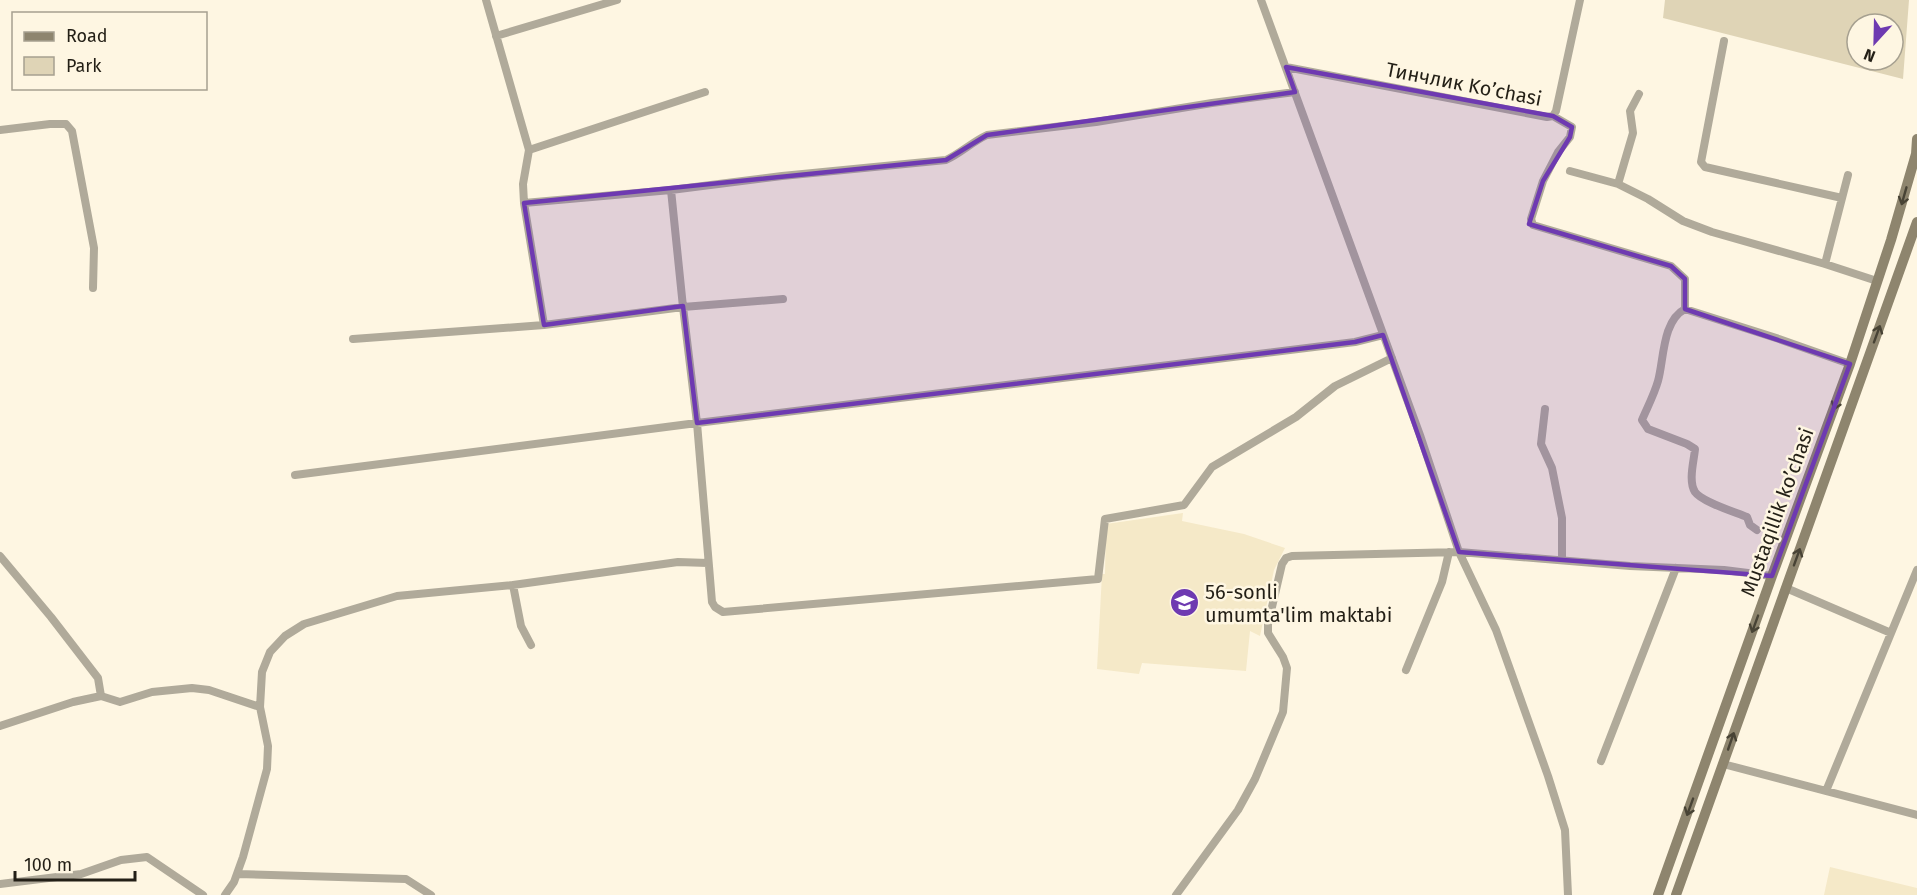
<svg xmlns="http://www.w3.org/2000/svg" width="1917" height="895" viewBox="0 0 1917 895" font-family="'Fira Sans',sans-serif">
<rect width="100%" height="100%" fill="#fef6e2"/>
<!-- built -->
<path fill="#f5e9c8" d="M1183,513L1182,521L1244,534L1285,548L1274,570L1260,636L1250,631L1246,671L1142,663L1139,674L1097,669L1102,574H1105L1106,524Z
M1830,867L1917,888V895H1824Z"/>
<!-- green -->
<path fill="#dfd4b6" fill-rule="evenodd" d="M1665,0H1909L1903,79L1663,18ZM1857,24H1893V60H1857Z"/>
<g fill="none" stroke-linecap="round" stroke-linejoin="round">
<!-- street -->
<path stroke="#b0aa9a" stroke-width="8" d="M486,0L529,150
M1261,0L1420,435L1459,552L1496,630L1548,776L1565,830L1568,895
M496,36L617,0
M1724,41L1701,162L1705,167L1842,198
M1286,67L1547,117L1553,116L1556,111L1580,0
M1553,116L1572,127L1570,137L1558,152L1543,181L1531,219L1533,225L1671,266L1685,279V309
M0,130L50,124H66L72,131L94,248L93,288
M1570,171L1618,184L1648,199L1683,221L1712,232L1825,264L1877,281
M1618,184L1633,133L1630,111L1639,94
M524,203L671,190
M1825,264L1848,175
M783,299L683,307L697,423L712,602L715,607L723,612L1098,579L1105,519L1184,505L1212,467L1296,417L1335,386L1392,358
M544,325L524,203L523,184L529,150L705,92
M353,339L544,325L683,307L671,190L782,176L946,160C961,153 972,142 987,135L1096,122L1212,103L1295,92
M1545,409L1541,444L1552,468L1562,518V560
M295,475L689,424L1355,342L1383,335
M1757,530L1750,525L1747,517C1735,512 1702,502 1695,492C1688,481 1694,461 1695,449L1687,444L1648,429L1642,420C1647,408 1654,395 1658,381C1664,360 1662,321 1685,309L1779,339L1850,364
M0,556L51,617L98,678L101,696L120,702L152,692L192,688L209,690L260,707
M513,585L521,626L531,645
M1786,588L1891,633
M1406,670L1442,582L1449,552
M0,726L73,702L101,696
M1601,761L1676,568
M1723,764L1917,815
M1826,791L1917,570
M237,874L406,879L431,895
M0,884L81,874L121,860L147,857L203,895
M225,895L234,882L243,857L267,769L268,746L260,707L262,672L270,652L285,636L304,624L397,596L513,585L678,562L708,563
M1176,895L1238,810L1255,779L1283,712L1287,668L1283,657L1268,633V624L1282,564L1286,558L1292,556L1459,552L1630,566L1724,570L1772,576"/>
<!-- secondary -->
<path stroke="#8e856e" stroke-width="10" d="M1658,895L1772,576L1850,364L1891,240L1916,154L1917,139
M1676,895L1917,222"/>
</g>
<!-- one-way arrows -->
<defs><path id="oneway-shaft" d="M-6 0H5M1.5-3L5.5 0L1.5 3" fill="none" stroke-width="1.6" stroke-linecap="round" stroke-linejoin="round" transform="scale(1.5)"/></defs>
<g stroke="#484335">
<use href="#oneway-shaft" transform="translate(1904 196) rotate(106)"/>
<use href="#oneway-shaft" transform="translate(1877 334) rotate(-70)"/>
<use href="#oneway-shaft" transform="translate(1837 401) rotate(110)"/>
<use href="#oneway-shaft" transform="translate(1797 557) rotate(-70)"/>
<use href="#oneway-shaft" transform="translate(1755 624) rotate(110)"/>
<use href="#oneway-shaft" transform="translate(1731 741) rotate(-71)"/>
<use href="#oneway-shaft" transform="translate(1690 807) rotate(110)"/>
</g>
<!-- marked area -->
<path fill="#6e3ab1" fill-opacity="0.2" stroke="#6e3ab1" stroke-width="4.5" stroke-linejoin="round" d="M1286,67L1553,116L1572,127L1570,137L1543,181L1529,224L1671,266L1685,279V309L1850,364L1772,576L1459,552L1383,335L1355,342L697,423L683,306L544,325L524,203L946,160L987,135L1295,92Z"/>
<!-- icons -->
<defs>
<symbol id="school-disc" viewBox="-11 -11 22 22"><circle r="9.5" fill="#6e3ab1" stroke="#fef6e2"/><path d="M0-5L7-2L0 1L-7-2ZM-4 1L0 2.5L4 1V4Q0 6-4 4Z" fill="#fff"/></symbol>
</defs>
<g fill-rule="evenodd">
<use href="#school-disc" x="1168" y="586" width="33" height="33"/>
</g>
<g text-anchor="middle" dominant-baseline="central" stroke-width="5" stroke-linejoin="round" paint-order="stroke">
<!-- street labels -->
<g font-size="20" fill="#231f16" stroke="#fef6e2">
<text transform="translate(1464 84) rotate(11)">Тинчлик Ko’chasi</text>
<text transform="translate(1777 512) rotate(-70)">Mustaqillik ko’chasi</text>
</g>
<!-- poi labels -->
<g font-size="20" fill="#231f16" stroke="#fef6e2" text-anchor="start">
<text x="1205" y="592">56-sonli<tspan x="1205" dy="23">umumta'lim maktabi</tspan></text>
</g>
</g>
<!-- legend -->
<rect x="12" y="12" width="195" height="78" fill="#fef6e2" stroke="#a6a090" stroke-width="1.5"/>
<rect x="24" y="32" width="30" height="9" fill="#8e856e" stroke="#a6a090" stroke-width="1.5"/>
<text x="66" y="42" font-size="18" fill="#231f16">Road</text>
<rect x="24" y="57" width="30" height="18" fill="#dfd4b6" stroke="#a6a090" stroke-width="1.5"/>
<text x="66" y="72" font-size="18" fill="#231f16">Park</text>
<!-- north arrow -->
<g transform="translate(1875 42) rotate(202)"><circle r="28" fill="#fef6e2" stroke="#a6a090" stroke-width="1.5"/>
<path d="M0-4.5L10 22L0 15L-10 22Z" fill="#6e3ab1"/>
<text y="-9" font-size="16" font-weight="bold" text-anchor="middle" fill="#231f16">N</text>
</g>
<!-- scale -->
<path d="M15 871v9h120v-9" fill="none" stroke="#231f16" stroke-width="3"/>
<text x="24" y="871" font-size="18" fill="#231f16" stroke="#fef6e2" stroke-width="4.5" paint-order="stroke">100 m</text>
</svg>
